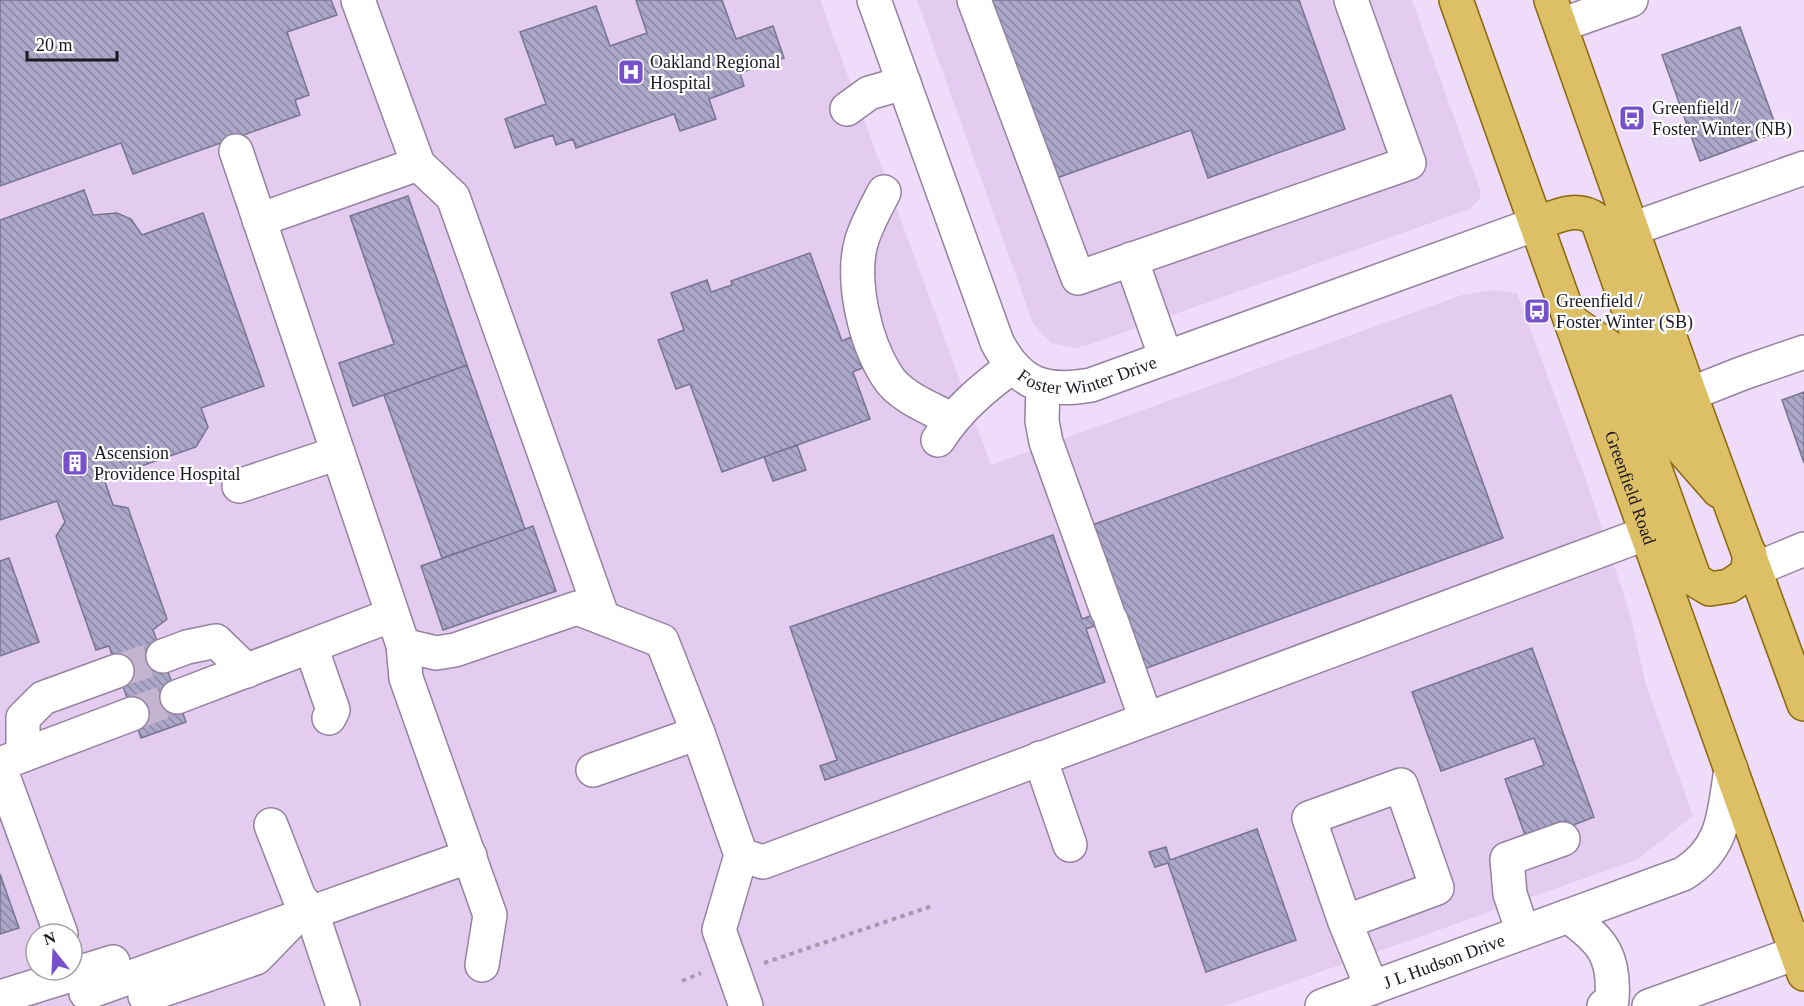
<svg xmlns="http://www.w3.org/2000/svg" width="1804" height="1006" viewBox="0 0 1804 1006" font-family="Georgia,serif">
<defs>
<pattern id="building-back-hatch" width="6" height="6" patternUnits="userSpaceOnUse" patternTransform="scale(1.5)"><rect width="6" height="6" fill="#aba7c8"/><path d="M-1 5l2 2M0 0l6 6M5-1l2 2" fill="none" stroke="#8b87a2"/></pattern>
</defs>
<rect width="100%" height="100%" fill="#efdbfa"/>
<!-- built -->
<path fill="#e4ccf1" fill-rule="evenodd" d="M0,0H820L991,465L1462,295L1492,290L1517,293L1587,483L1631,617L1645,682L1693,816L1636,860L1224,1006H0ZM36,934H72V970H36Z
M917,0H1412L1480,190V198L1470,209L1088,345L1075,348L1051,343L1033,323Z"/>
<!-- building -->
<path fill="url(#building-back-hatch)" stroke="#777492" stroke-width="1.5" d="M0,0H331L337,15L287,32L309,95L295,100L300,115L133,174L121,143L0,186Z
M636,0H722L736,39L773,26L784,58L740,73L744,86L709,99L716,119L680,131L674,114L576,148L573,139L556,145L553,135L515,148L505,119L546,104L520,32L596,6L610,46L647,33Z
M989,0H1299L1345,129L1208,178L1191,130L1054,179Z
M1740,27L1778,132L1700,161L1662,55Z
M84,190L93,215L117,213L131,219L142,235L203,213L264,386L201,408L208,427L196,447L104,479L113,505L128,508L167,619L153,630L186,722L141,738L109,646L96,650L56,536L65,522L57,501L0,520V220Z
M408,196L467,365L353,406L339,363L394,344L350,216Z
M810,253L842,341L851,337L862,368L853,372L870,419L722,472L690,384L676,389L658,340L684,330L671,293L707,280L711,292L732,285L731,281Z
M467,365L525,529L442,558L384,395Z
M1804,392V463L1782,400Z
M1451,395L1503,538L1144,669L1092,525Z
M797,445L806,470L773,481L764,457Z
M533,526L556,591L443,630L421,566Z
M1053,535L1082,619L1121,605L1125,615L1086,629L1105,682L825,780L820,766L837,760L790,627Z
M9,558L39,642L0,656V561Z
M1532,648L1594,817L1568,827L1565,821L1525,835L1505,779L1544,765L1534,738L1441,771L1412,692Z
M1257,829L1296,940L1206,972L1168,863L1155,867L1149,852L1166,847L1170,860Z
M0,874L19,928L0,934Z"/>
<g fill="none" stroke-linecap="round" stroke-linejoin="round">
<!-- minor-tunnel -->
<path stroke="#c5b4cf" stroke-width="33" stroke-dasharray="33 16" stroke-linecap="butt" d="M117,671L163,656
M132,714L177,697"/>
<defs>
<g id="minor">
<path d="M358,0L418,164L453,197L603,618"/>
<path id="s1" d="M874,0L997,342C1019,385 1045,393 1091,385L1536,224"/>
<path d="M974,0L1078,278L1409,163L1351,0"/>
<path d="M1561,25L1631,0"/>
<path d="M847,109L869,93L904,83"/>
<path d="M236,151L403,645L406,678L490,915L482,965"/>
<path d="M884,192C876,208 866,225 861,243C851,282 865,342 887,376C900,397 930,408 951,419"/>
<path d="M259,220L418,164"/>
<path d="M1632,229L1804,168"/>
<path d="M1131,259L1166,358"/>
<path d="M1043,386L1042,421L1046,442L1107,611"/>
<path d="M1690,394L1743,373L1804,352"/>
<path d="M938,440C958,409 983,388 1013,366"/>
<path d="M239,486L338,453"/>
<path d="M1756,569L1804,549"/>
<path d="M1111,620L1146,719"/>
<path d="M403,645L436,653L455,650L577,608L662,641L698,733L741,855L763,862L1647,533"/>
<path d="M311,647L333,710L329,718"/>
<path d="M163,656L187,647L216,641L247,671"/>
<path d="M177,697L392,615"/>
<path d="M23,755V718L43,698L117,671"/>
<path d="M1040,758L1070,845"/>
<path d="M5,762L132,714"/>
<path d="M0,768L61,934"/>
<path d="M593,770L698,733"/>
<path d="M271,825L299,897L312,913L343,1006"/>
<path d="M741,855L719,930L746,1006"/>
<path d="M1568,916C1603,941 1615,956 1612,1000L1604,1006"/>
<path d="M1345,922L1437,888L1401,785L1309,818L1345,922L1372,988"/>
<path d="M1523,932L1510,894L1507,859L1563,839"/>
<path d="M86,993L470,856"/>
<path d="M145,996L256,958L289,924"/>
<path d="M0,997L113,962"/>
<path id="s2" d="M1322,1006L1683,874C1725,848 1724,813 1731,769"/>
<path d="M1649,1006L1796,953L1804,939"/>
</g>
<g id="major">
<path id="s3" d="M1456,0L1804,974"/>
<path d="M1551,0L1690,394L1804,704"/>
<path d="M1536,224C1557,216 1577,205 1597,220L1675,441L1719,491"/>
<path d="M1571,321L1612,349L1695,580L1710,589L1729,586L1747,574L1750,554"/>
</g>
</defs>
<!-- minor casing -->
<use href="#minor" stroke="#95829e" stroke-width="36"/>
<!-- major casing -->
<use href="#major" stroke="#8b680c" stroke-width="36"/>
<!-- path -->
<path stroke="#a797af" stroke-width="4" stroke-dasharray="4.5 4.5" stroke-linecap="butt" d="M764,963L932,906
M682,981L701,973"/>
<!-- minor -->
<use href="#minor" stroke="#fff" stroke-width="33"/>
<!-- major -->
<use href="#major" stroke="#ddbf66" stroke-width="33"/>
</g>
<!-- icons -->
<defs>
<symbol id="hospital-square" viewBox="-11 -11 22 22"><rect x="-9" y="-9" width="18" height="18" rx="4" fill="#7651cb" stroke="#fff"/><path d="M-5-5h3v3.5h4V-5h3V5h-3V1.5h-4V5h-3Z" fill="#fff"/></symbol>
<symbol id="bus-square" viewBox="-11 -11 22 22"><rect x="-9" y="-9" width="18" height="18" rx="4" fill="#7651cb" stroke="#fff"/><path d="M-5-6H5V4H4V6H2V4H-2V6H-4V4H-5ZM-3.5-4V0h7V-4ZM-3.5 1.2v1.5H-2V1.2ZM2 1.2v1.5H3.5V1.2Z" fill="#fff"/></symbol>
<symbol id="building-square" viewBox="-11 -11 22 22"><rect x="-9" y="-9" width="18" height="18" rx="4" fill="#7651cb" stroke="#fff"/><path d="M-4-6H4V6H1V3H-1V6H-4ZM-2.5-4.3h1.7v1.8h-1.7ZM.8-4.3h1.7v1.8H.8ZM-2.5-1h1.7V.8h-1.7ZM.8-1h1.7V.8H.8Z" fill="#fff"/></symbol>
</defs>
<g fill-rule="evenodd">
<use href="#hospital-square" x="616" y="57" width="30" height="30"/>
<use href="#bus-square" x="1617" y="103" width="30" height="30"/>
<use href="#bus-square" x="1522" y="296" width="30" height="30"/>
<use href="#building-square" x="60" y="448" width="30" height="30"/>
</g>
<g text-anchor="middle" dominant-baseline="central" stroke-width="4.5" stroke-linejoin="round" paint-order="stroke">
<!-- poi labels -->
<g font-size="18" fill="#1e1722" stroke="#fff" text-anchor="start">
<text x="650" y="62">Oakland Regional<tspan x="650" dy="21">Hospital</tspan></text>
<text x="1652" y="108">Greenfield /<tspan x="1652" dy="21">Foster Winter (NB)</tspan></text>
<text x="1556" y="301">Greenfield /<tspan x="1556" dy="21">Foster Winter (SB)</tspan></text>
<text x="94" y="453">Ascension<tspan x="94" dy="21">Providence Hospital</tspan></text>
</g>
<!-- street labels -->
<g font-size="18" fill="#1e1722" stroke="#fff">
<text stroke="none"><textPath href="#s1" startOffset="474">Foster Winter Drive</textPath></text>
<text stroke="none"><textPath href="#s3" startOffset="518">Greenfield Road</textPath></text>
<text stroke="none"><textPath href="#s2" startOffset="130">J L Hudson Drive</textPath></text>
</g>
</g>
<!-- north arrow -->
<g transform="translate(54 952) rotate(342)"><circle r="28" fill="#ffffff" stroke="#a5a2a7" stroke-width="1.5"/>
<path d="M0-4.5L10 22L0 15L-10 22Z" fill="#7651cb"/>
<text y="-9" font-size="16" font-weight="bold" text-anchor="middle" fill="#1e1722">N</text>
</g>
<!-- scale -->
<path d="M27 51v9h90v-9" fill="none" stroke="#1e1722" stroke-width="3"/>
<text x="36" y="51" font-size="18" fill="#1e1722" stroke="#ffffff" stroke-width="4.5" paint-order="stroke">20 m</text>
</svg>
